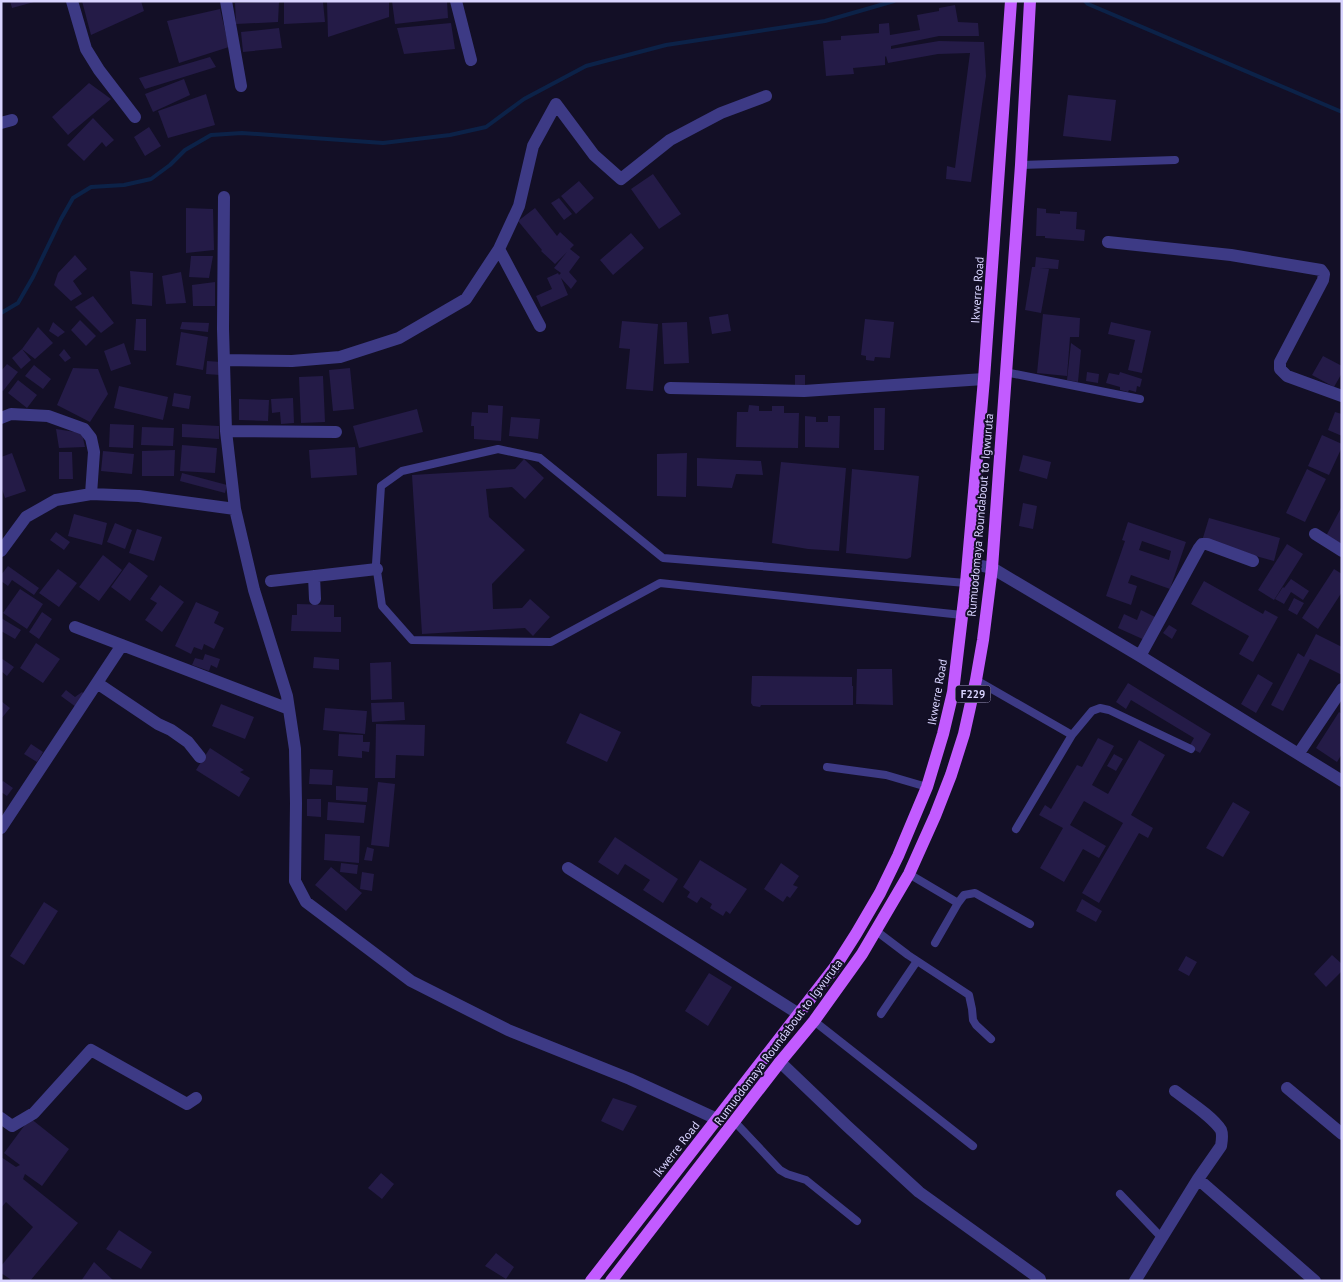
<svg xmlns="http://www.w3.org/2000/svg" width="1343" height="1282" viewBox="0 0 1343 1282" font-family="'PT Sans',sans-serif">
<rect width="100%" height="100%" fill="#130f26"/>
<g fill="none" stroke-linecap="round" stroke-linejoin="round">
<!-- stream -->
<path stroke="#0c2248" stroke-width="4" d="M1085,1L1088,4L1342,112
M1,313L18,303L33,277L61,219L73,198L91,187L124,185L151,179L170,165L185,150L211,135L242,133L383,143L450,135L486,127L524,99L586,66L666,45L825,21L894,1"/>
</g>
<!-- building -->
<path fill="#241b47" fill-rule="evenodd" d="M10,1H34V2L12,8Z
M82,1H141L144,11L91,35Z
M284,1L323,2L325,22L284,24Z
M327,1H389V17L328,37Z
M392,1H447L448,18L395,24Z
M279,2L278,22L236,24L235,3Z
M955,5L958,22L978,23L979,36H939L891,46V49L939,41L984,42L986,76L971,182L946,179L947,166L955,168L970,53L938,54L888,63L886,56L885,57V65L853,68L854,74L826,76L823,41L841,40V36L879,33V24L889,23L890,35L920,30L917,15L939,11V8Z
M220,9L229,47L179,63L167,21Z
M451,23L455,49L404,54L397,28Z
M279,28L282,48L243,52L241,32Z
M210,57L216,67L145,89L139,78Z
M184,79L190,95L153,112L145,94Z
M89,83L111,99L68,135L52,117Z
M206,94L215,125L168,138L158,111Z
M1068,95L1116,100L1111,141L1063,136Z
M93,118L114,140L106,147L102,142L84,161L67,145Z
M149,127L161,146L145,156L134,137Z
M653,174L681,214L659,229L631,189Z
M579,181L594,198L576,214L561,196Z
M559,198L572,214L564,220L551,203Z
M186,208L213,209L214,250L186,253Z
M535,208L557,236L560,232L574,245L570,249L580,257L569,272L577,281L571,289L561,278L568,295L541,307L536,296L552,289L547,278L558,273L559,275L561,273L554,268L567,252L555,264L541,251L542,250L518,221Z
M1037,208L1046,209V213L1060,214V211L1077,212L1076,229L1085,230L1084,241L1045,238V236H1036Z
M631,233L644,248L613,275L600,260Z
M75,255L87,269L73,281L82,294L71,301L54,285L58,273Z
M191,256H213L209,278L189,277Z
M1036,257L1059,260L1058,269L1040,268L1049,269L1041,313L1025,310L1032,267H1035Z
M130,271L153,273L152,306L132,304Z
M181,272L186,303L166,304L162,276Z
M215,282V306H193L192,285Z
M93,296L114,323L101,333L75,307Z
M728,314L731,331L712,334L709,317Z
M1043,314L1080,318L1079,337H1070L1067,376L1037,373Z
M136,319H146V351L134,350Z
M865,319L894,322L890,358L875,357L874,361L866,360V356L861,355Z
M80,320L96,336L86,346L71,330Z
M622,321L658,324L653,391L626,389L630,349L619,348Z
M53,322L65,332L58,337L49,331Z
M182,322L209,323L208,332L180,329Z
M687,322L689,363L664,364L662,323Z
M1111,322L1151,331L1142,373L1128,370L1135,340L1108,334Z
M38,327L53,343L35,359L22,349Z
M181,332L208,337L203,370L176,365Z
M124,343L131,364L111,371L104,351Z
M1071,343L1081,350L1078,382L1067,380Z
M22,349L31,360L21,369L12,358Z
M64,349L71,358L65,362L59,355Z
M1323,356L1342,366V373L1334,387L1312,375Z
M207,361L221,362L220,375L206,374Z
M7,364L18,372L3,391L1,390V371Z
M34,365L51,379L43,389L25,376Z
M73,368L98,369L108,394L90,422L57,405Z
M350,368L354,409L333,411L329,370Z
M1087,372L1099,374L1098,383L1086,381Z
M1120,372L1142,379L1140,387L1137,386L1136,392L1129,390L1128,392L1120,390V387L1106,383L1109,373L1119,375Z
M795,375H805V386H795Z
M323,376L325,422L301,423L299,377Z
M18,380L37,395L27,408L8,393Z
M119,386L168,397L163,420L114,408Z
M174,393L191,396L189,409L172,406Z
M293,398L294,423L281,424L280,412L272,413L271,399Z
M239,399L269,400L268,421L239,420Z
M488,405L503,406L501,441L474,439V426H471L472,412L488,413Z
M749,405L759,406V411H772V406H784V413H799L798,448L736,447L737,412H748Z
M874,408H885L884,450H874Z
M417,409L423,432L359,448L353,426Z
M1335,412L1342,414V436L1328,430Z
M805,416L816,417V422H828V416H840L839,448L805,447Z
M511,417L540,419L538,439L509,436Z
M110,424L134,425L133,448L109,447Z
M182,424L219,426V439L182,437Z
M142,427L174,428L173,446L141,445Z
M56,429L82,433L85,447L59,448Z
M1322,435L1342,444V447L1329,475L1308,466Z
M182,445L217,448L215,473L180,471Z
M355,447L357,475L311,478L309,450Z
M175,450L174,476H142V451Z
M103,451L134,454L132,474L101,471Z
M59,452H72L73,479H59Z
M12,453L26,491L5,498L1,486V457Z
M687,453L686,497L657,496V454Z
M1023,455L1051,462L1047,479L1019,471Z
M697,458L761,461L763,475L736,474L732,488L697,486Z
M524,459L544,478L525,499L512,487L486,489L489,517L525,550L492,584L493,609L522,608L530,599L550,617L533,636L525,628L422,634L412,475L515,469Z
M781,462L846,468L839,551L808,549L772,543Z
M852,469L919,476L911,557L907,559L846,553Z
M1307,469L1326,479L1305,522L1286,513Z
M182,473L227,485L225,493L180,481Z
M1023,503L1037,506L1033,529L1019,526Z
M1342,506V544L1326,536Z
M74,514L107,523L102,545L68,536Z
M1209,518L1280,538L1274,561L1202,541Z
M1128,522L1186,542L1170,589L1131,575L1128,583L1137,586L1131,605L1106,596L1125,541L1122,540ZM1142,541L1171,551L1169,560L1139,550Z
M115,523L132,530L125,549L107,542Z
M137,529L162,537L154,561L129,553Z
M56,532L70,542L64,550L50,540Z
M1287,544L1303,554L1274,600L1258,590Z
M103,555L122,570L99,601L79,587Z
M129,562L148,576L130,601L111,587Z
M8,566L39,588L34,595L12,580L8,586L1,581V575Z
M58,569L77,583L59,607L39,593Z
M1334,569L1342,574V592L1318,629L1302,618Z
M1291,579L1309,591L1303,600L1291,592L1284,604L1275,599L1283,587L1284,588Z
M1204,581L1263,614L1265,610L1278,617L1253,662L1239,654L1249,636L1191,604Z
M160,585L184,602L162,632L145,620L157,603L150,599Z
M20,589L43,604L27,629L3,613Z
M1294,598L1304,603L1297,615L1288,610Z
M196,602L219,612L214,623L224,628L214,649L204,644L202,650L194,647L191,654L175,646Z
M297,604L334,605V617H341V632L291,631L292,615H297Z
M1141,610L1157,618L1147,641L1118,628L1124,614L1137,620Z
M42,612L52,619L39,639L29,632Z
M1,618L21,630L15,639L1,631Z
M1169,625L1177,630L1172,639L1163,633Z
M1316,634L1342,647V675L1310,659L1283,711L1271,705L1298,653L1304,657Z
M36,643L60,659L43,683L20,668Z
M205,654L220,659L217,668L211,665L209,671L192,665L195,658L203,660Z
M314,657L339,659V670L313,668Z
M1,658L14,667L7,676L1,671Z
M391,662L392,699L371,700L370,663Z
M857,669H892L893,705L856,704Z
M1258,674L1273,683L1256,713L1241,704Z
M752,676L852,677V686H853V705H761L760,707L753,706L751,703Z
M1128,683L1211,734L1200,753L1189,747L1194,738L1131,700L1126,709L1116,702Z
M66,690L75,697L82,692L85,695L76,707L61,696Z
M1,701L10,708L1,719Z
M404,702L405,720L372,722L371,703Z
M221,704L254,717L245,739L212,726Z
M325,708L367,711L365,734L323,730Z
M1339,712L1342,714V754L1337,762L1316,748Z
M580,713L621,732L607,762L566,743Z
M376,724L425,725L424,756L396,755L395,778H375Z
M339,734L363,735V742H370L369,752L362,751V758L338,756Z
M1098,738L1114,746L1092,785L1108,794L1139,740L1165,755L1131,815L1153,828L1148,838L1139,833L1099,903L1082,893L1123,823L1084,801L1070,825L1106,846L1099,858L1083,849L1064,882L1040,868L1063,828L1039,815L1045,805L1051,809L1077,765L1082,767Z
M31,744L43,752L37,762L24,754Z
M210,748L244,770L240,772L250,778L239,797L196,770Z
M1114,754L1123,759L1116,771L1107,766Z
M310,769L333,770L332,785L309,784Z
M3,781L13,788L7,796L1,792V783Z
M378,782L395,784L389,847L371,845Z
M336,786L368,788L367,802L336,800Z
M307,799H321V817L307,816Z
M328,802L366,805L364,823L327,820Z
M1233,802L1250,812L1223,857L1206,848Z
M325,834L360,836L359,863L324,860Z
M615,837L678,879L663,903L643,890L650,880L625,864L618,875L598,862Z
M367,847L374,849L372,861L364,860Z
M700,860L747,889L730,914L726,911L723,916L710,908L712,904L701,897L697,903L687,897L690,892L683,887Z
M341,863L358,865L357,874L340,872Z
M781,863L799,876L793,885L798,887L790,898L787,896L783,902L764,889Z
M331,867L362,893L346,911L315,885Z
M362,872L374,874L372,891L360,889Z
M1082,899L1102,911L1096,922L1076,911Z
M44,902L58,911L24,965L10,956Z
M1332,955L1342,964V971L1326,987L1314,974Z
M1186,956L1197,962L1189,976L1178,970Z
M709,973L732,987L708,1026L685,1011Z
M613,1098L637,1106L623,1131L601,1121Z
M30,1118L69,1149L42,1186L25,1174L23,1179L78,1223L30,1281H13L1,1273V1266L33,1227L6,1202L1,1208V1157L16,1167L20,1165L4,1153Z
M381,1173L394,1184L382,1199L368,1188Z
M119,1230L152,1252L141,1269L106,1249Z
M496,1253L514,1267L506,1279L485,1266Z
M94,1262L114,1281H81Z"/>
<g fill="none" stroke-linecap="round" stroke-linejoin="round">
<!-- lane -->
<path stroke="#3d3a85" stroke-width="8" d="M1021,165L1175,160
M1005,372L1140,399
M962,615L660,583L551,642L412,640L382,606L376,564L381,486L402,471L498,449L540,458L663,558L966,583
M976,680L1072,735
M827,767L886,775L927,787
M1016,829L1072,735L1092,711L1100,708L1109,710L1191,749
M909,874L958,903L964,895L975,893L1030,924
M875,930L908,955L969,995L972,1009L973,1020L976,1025L991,1039
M935,943L958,903
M881,1014L917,961
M814,1021L973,1146
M734,1121L780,1170L787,1174L806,1180L857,1221
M1120,1194L1162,1238"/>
<!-- street -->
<path stroke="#3d3a85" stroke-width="12" d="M72,1L86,49L99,70L135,117
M226,1L241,86
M456,1L471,60
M1,123L12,120
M224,197L223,329L226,431L235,509L254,590L287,696L295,749L296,803L295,881L306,902L411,981L508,1030L630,1079L717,1119
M1108,242L1231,255L1321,270L1324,274L1323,280L1280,362V369L1287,376L1342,396
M499,249L540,326
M224,360L292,361L340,357L399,338L466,299L499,249L519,206L533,146L556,104L594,155L621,179L670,140L721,113L766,96
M670,388L804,391L984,379
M1,418L11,414L48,416L84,429L91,438L94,452L91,494
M226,431L336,432
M1315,534L1342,551
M1,551L26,517L56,500L91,494L139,496L235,509
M968,563L992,568L1140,656L1342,781
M314,576L315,599
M271,581L377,569
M75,627L289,709
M1140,656L1199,548L1202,544H1207L1253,561
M97,683L158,724L171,730L188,742L200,757
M1299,753L1342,689
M1,828L122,645
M568,868L799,1014
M780,1062L847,1126L919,1192L1040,1279V1281
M1287,1088L1342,1134
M1,1118L12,1126L34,1113L91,1050L187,1104L196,1098
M1198,1179L1315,1281
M1135,1281L1198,1179L1221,1146C1222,1140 1223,1135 1221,1130C1212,1116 1188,1101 1175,1091"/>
<!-- primary -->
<path stroke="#c25bff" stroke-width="12" d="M591,1281L835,967L856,934L880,893L898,856L927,787L943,734L953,692L966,583L984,379L1011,1
M611,1281L780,1062L814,1021L862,954L909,874L935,816L951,775L964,734L976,680L983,640L992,568L1021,165L1030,1"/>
</g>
<g text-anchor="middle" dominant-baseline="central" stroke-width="4" stroke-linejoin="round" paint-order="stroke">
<!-- shield labels -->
<rect fill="#130f26" stroke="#9e99be" stroke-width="1" x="955.5" y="685.5" width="35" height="17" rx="4"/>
<g font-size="11" font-weight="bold" fill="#d9d4ff">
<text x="973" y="694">F229</text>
</g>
<!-- street labels -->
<g font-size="12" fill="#d9d4ff" stroke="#130f26">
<text transform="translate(977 290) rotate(-86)">Ikwerre Road</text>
<text transform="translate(980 515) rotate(-85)">Rumuodomaya Roundabout to Igwuruta</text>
<text transform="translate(937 692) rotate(-80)">Ikwerre Road</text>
<text transform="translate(778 1042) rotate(-53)">Rumuodomaya Roundabout to Igwuruta</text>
<text transform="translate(676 1149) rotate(-52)">Ikwerre Road</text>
</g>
</g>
<!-- border -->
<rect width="1343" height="1282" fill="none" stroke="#d9d4ff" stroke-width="5"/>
</svg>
